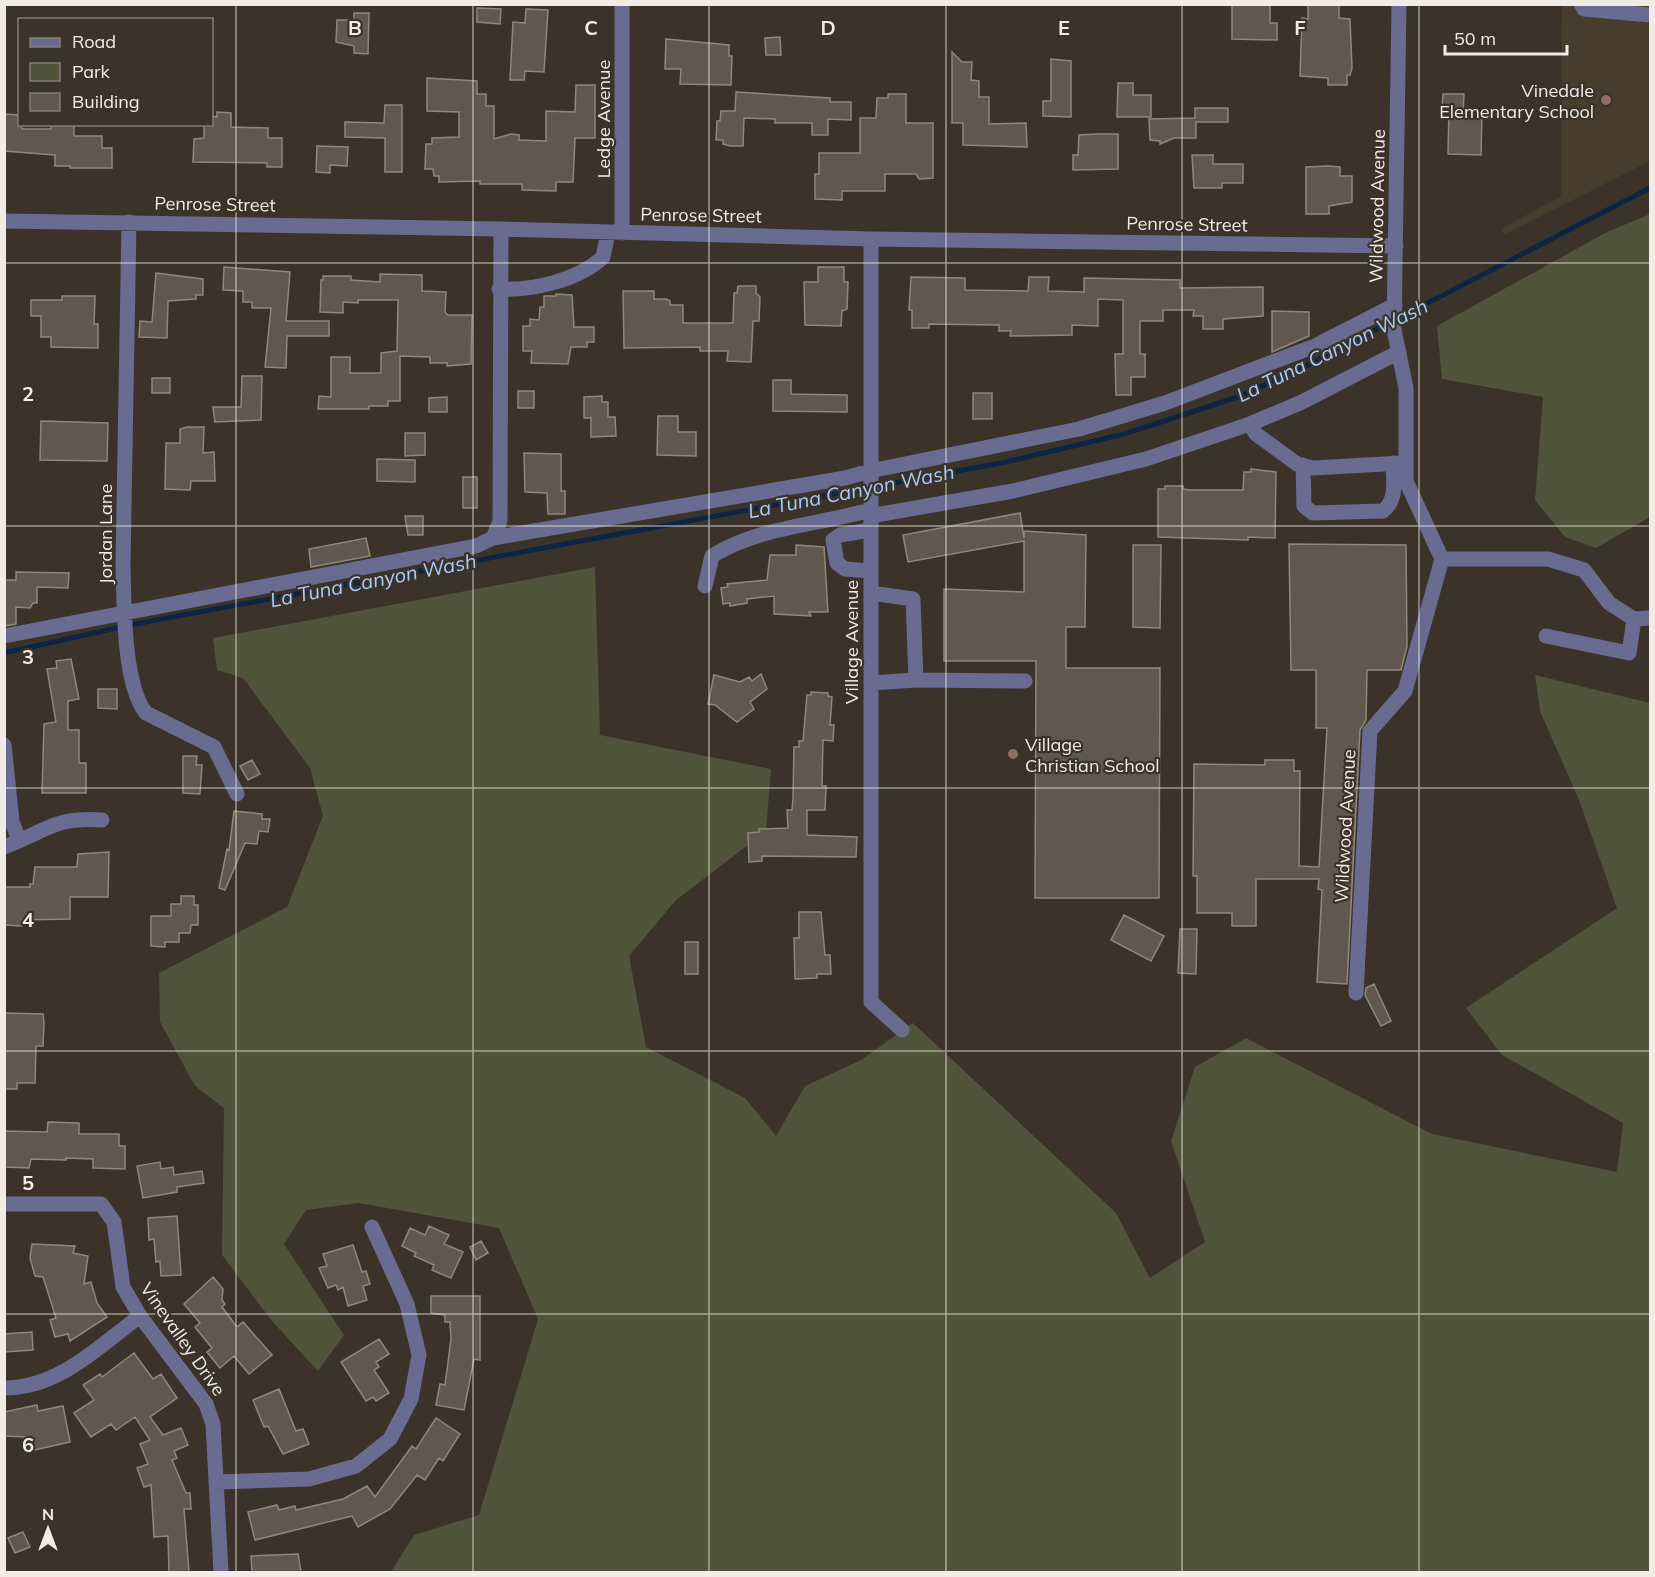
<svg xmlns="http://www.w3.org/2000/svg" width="1655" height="1577" viewBox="0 0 1655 1577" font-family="Mulish,sans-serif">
<rect width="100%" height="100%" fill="#3b332a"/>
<!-- built -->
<path fill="#473c2d" d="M1562,5H1650V161L1504,235L1501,229L1561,196Z"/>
<!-- green -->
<path fill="#4f543a" d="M1650,214V517L1596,548L1565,537L1535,500L1543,397L1442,379L1437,326L1607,232Z
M595,567L600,735L771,769L766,831L675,901L629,956L646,1047L745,1098L776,1136L805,1086L861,1060L913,1023L1116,1213L1150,1278L1205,1242L1171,1141L1195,1067L1246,1038L1432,1134L1617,1172L1623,1123L1502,1055L1466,1008L1617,908L1579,800L1540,711L1535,675L1650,703V1572H391L414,1535L479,1515L538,1319L499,1228L359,1203L306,1210L284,1244L344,1335L318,1371L272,1321L222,1255L224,1108L195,1086L160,1022L159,973L287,907L323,816L310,768L243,678L217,670L213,638Z"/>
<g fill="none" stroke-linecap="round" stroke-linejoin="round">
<!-- stream -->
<path stroke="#0d2545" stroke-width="5" d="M4,653L135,624L1006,462L1124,434L1238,397L1300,369L1650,188"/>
</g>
<!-- building -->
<path fill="#60584e" stroke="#90877c" stroke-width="1.5" d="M1232,4H1270V23H1277V40L1232,39Z
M1308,4H1339V18L1350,19L1352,68L1350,75H1347V85H1328V78L1300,76L1302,18L1308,19Z
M477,8L501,9L500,24L477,22Z
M526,9L548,10L544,72L525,71L524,80H510L513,22L525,23Z
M354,13H369L368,54L354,53V46L336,42L337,20H354Z
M780,37L781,55H766L765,38Z
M666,39L729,45V56H732L731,85L680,84L681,69H665Z
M952,52L962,62H972L971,80L979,81V97H989V124L1026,123L1027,147L963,145V123H952Z
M1051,59L1071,61V117L1043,116V101H1051Z
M427,78L477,81V94H486V106H494V139L511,134L519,135V140L546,141V111L575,112L576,85H595V138H575L573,182H556V191L522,190V184H480V181L439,182V176H434L433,169H425L426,144H432V138L459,137V112L427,111Z
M1118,83H1133V95H1151V117H1117Z
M736,92L830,98V102H851V120L828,119V135H812V123H775V119L744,118L743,146H730L723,144V140H716L717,121H720L721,111H735Z
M888,94H906V123H933V178L919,179L916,174H885V191H842V200L815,199V174H819V153H860V118H876L877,98H888Z
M1443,94H1464L1463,113H1482L1481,155L1448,154L1449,108H1442Z
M385,105H402V172H385V138L345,137V122L384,123Z
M1195,108H1228V122H1196V138H1174L1160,144V141L1150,140L1149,119L1195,118Z
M217,112L231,113V127L268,128V138H282V167H267V163L193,162L194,139L204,138V124H212V116L217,117Z
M4,114L20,115L22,129H51V125H74V136H102V148H112V168H70V166H55V155L4,151Z
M1098,134H1118V169L1073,170V155H1078L1079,135Z
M317,146L348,147L347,166L330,165V173L316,172Z
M1192,155H1213V164H1243V183H1222V188H1194Z
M1328,166L1340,167V176H1352V202L1329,206V214H1306V167Z
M224,267L290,272L286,321H329V336H287L286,368L265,367L271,308H252V302H243V291L223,290Z
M818,267H844V282H848L847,309L842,311L841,326L805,325L804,282H818Z
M156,273L203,279V295H196V299L168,301L167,338L139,337L140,321L152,322Z
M380,274L422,275V291L446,292L445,312L448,315H472L471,364L447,366V363H430V357L400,356V401H388V406H369V409H318L319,396L331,397V357H350V373H381V353L397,351L398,300H358V303L343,302V313L320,312L321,280H323V276H351V280L380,282Z
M911,277L965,278V290L1028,291L1029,277H1049L1048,291L1084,292V278L1180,280V288L1263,287V316L1223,319V329H1203V316H1193L1194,310H1163V321H1140V354H1145V377H1131V395H1116L1115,354H1123V300L1098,299V326L1072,325V335L1010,336L1011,331H999V325L929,324V328H912V310H909Z
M738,286H756V293L760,297L759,321H753L751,362L727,361L728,351H700V347L624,348L623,291H654V299H666L670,301V305H683V323H733L734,293H737Z
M556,294L572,295L574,327H594V342H587V347H571L568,364L531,363L532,351H523V326H530V319L539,320L540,307H544V296H556Z
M62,296H95L94,324H98V348L51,347V337H41V316H31V300H62Z
M1272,311L1309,312V336L1272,352Z
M242,376H262L261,420L215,422L213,407H241Z
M152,378H170V393H152Z
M773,380H791V394L847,395V412L773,411Z
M518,391H534V408H518Z
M973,393H992V419H973Z
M602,396V402H608V417H615L616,436L591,437V418H584V397Z
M447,397V412H429V398Z
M658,416H678V432H696V456L657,455Z
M41,421L108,423L107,461L40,460Z
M187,427H204L203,453L214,452L215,481H191L190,490L165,489L166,443H180V429Z
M405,433H425V455L405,456Z
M524,453L561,454V491H565V514H548L547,493L525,492Z
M377,459L415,460V482L377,481Z
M1251,469L1276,472L1275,538L1248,537V540L1158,537V489H1165V486H1183V489L1190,490H1243L1244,472H1251Z
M463,477H477V508H463Z
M1020,513L1024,538V531L1086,535L1085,627H1066V668H1160L1159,898H1035L1036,661H944V589L1024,592V541L908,562L903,535Z
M405,516H423V535H408Z
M366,538L370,556L311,567L309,549Z
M1289,544L1406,545L1407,646L1401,670H1367L1366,720L1360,730L1347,984L1317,982L1322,890L1318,889L1319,879H1256V926H1232V913H1197V876H1193L1194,764L1265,765V760H1294V771H1300L1299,866L1319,867L1327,728H1316V670H1291Z
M796,545L824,547L828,612H809L811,616L774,614V596L747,599V603L730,606V603L723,604L721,588L728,587L727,584L767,580L770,555H796Z
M1133,545H1161L1160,628L1133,627Z
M16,572L69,573L68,588L37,587V603H33L30,608L16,607V624L4,626V580H16Z
M71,659L79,699L68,701V730H79V763H86V793H42L44,724L56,722L47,669L57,668L56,661Z
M761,674L767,689L750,702L754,709L737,722L715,705L708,704L714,675L740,682L749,677L752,681Z
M98,689H117V709L98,708Z
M811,692L828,693V696L832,697L830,725H834L833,741L823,740L822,786H826L825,810H807V835L857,837L856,857L762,856V861L749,862L748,833L759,832V829L788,828L787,810H792L793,798L794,747H799V741H803L807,695H811Z
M183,756H197L196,765H202L200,794L183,793Z
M252,760L260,774L248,780L240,766Z
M234,811L262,814V819H270L268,832L259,831L257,844L245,843L225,890L219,888L227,849L229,850Z
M109,852L108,897H70V919L22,920V926L4,925V887H30V884H33L35,867H77L78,854Z
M181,896H194V905H198V925H191L190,933H179V942H165V947L151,946V916H171V904H181Z
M799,912H821L825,955H830L831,974H817V978L795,979L794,938H799Z
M1124,915L1164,936L1151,961L1111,940Z
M1180,929H1197L1196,974L1178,973Z
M685,942H698V974H685Z
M1374,984L1391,1021L1381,1026L1365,995L1366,988Z
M4,1013L43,1014L44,1023L43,1046H36L35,1083H17V1089H4Z
M48,1122L79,1123V1134H119V1146H125V1169L93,1168V1159L66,1158V1160L31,1159L29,1168L4,1167V1131L47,1132Z
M160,1162L161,1169L173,1167L174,1175L202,1171L204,1183L177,1187V1192L143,1198L137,1166Z
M177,1216L181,1275L161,1276L160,1261L156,1262L154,1239L149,1240L148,1218Z
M429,1226L449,1235L444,1244L463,1252L451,1278L432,1270L434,1265L414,1256L416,1253L402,1246L410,1228L425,1235Z
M481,1241L488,1253L476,1260L470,1247Z
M32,1244L75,1246L73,1253L88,1256L84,1284L91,1282L97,1303L107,1317L70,1341L68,1334L55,1337L50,1320L56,1318L43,1277L35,1276L30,1258Z
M353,1245L362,1272L366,1271L370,1284L363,1286L367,1300L348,1306L343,1287L338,1290L336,1285L328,1288L319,1268L327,1266L323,1254Z
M213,1277L223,1289L222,1300L225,1304L222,1307L237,1327L243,1322L272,1355L249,1374L234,1356L220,1368L207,1352L212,1348L195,1327L200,1323L184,1304Z
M431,1296H480V1360L474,1359L464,1410L436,1405L440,1384L445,1385L451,1339L450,1322H445V1315L431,1313Z
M32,1332L33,1350L4,1352V1334Z
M379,1339L389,1354L376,1362L379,1367L374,1370L389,1393L376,1401L373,1397L366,1401L341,1362Z
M134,1353L153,1379L161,1374L177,1398L150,1417L163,1435L181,1428L188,1445L174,1451L177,1458L172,1460L186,1493H190L191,1509H184L189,1572H169L168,1536L154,1537L151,1485L144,1487L137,1468L148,1464L140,1444L150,1440L135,1417L116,1430L111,1424L91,1437L74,1413L94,1400L83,1385L100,1374L102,1377Z
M279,1389L296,1431L303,1429L309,1444L283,1454L268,1426L264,1427L253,1400Z
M37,1405L38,1411L63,1406L70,1442L30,1451L27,1437L4,1436V1412Z
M436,1418L460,1434L443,1461L439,1458L425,1480L417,1475L390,1509L358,1527L352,1516L255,1540L248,1512L277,1505L279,1510L295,1506L296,1510L343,1499L367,1486L375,1497L412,1446L416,1449Z
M23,1532L30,1547L15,1553L8,1538Z
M298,1554L301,1572H252L251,1556Z"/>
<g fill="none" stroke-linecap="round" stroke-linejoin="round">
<!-- minor -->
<path stroke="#6a6b90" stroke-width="15" d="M1581,4L1584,9L1650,15
M4,221L501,229L871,239L1396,246
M129,222L123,564C124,602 123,685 146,713L214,747L237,794
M622,233V4
M871,239V1002L902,1030
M499,289C532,291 579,280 603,257L608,233
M1250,424L1256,434L1297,464L1313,468L1402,463
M1303,465L1304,506L1313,513L1383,511C1398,499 1393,481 1393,463
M870,516L1013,491L1146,459L1250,424L1302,402L1399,352
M870,530L840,535L833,540L837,563L845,569L871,571
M493,538L845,478L870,471L1079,429L1165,403L1315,346L1395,305
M1442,559H1548L1584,570L1609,603L1634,619L1650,618
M705,586L712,556C758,527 818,525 870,510
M871,593L913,599L916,680L871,683
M4,636L476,546L493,538L500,521L501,229
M1546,636L1629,653L1634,619
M916,680L1025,681
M4,745L12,821L19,841
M4,847C47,831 53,817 102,820
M1356,993L1370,731L1405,691L1442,559L1406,481V388L1394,330L1399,4
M4,1204H101L114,1222L123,1287L140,1316L206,1404L213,1424L221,1572
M4,1388C59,1388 98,1347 140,1316
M216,1482L309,1479L356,1466L390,1439L411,1399L419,1355L407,1304L372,1227"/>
</g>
<!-- grid -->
<path fill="none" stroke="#f1ece6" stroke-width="1.5" stroke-opacity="0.55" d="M236,4V1572M473,4V1572M709,4V1572M946,4V1572M1182,4V1572M1419,4V1572M4,263H1650M4,526H1650M4,788H1650M4,1051H1650M4,1314H1650"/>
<!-- markers -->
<g fill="#8d6e63" stroke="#3b332a" stroke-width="2">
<circle cx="1606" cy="100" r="6"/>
<circle cx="1013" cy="754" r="6"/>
</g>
<g text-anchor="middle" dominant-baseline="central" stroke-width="4.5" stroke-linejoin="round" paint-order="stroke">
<!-- poi labels -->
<g font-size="18" fill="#f1ece6" stroke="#3b332a" text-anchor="end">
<text x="1594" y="90">Vinedale<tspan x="1594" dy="21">Elementary School</tspan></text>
<text x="1025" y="744" text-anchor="start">Village<tspan x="1025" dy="21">Christian School</tspan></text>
</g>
<!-- street labels -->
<g font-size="18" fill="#f1ece6" stroke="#3b332a">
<text transform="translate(603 119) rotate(-90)">Ledge Avenue</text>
<text transform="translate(215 204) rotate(1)">Penrose Street</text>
<text transform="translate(1377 206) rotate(-89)">Wildwood Avenue</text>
<text transform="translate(701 215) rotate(1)">Penrose Street</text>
<text transform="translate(1187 224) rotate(1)">Penrose Street</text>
<text transform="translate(105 534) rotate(-90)">Jordan Lane</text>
<text transform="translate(851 642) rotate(-90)">Village Avenue</text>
<text transform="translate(1345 826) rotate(-87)">Wildwood Avenue</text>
<text transform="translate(183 1339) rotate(55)">Vinevalley Drive</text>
</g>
<!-- water labels -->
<g font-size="20" font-style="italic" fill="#a8cbfb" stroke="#3b332a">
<text transform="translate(1332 350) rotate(-26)">La Tuna Canyon Wash</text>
<text transform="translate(851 491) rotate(-11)">La Tuna Canyon Wash</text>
<text transform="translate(373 580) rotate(-11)">La Tuna Canyon Wash</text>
</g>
</g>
<g font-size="20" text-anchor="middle" font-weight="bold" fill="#f1ece6" stroke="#3b332a" stroke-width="4.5" stroke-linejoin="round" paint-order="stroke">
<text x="355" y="35">B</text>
<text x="591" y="35">C</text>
<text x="828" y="35">D</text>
<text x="1064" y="35">E</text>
<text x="1300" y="35">F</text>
<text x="28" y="401">2</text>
<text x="28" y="664">3</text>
<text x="28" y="927">4</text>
<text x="28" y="1190">5</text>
<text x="28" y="1452">6</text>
</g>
<!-- border -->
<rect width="1655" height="1577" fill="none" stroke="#f1ece6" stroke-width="12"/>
<!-- legend -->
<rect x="18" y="18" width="195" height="108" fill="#3b332a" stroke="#847d75" stroke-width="1.5"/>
<rect x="30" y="38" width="30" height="9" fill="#6a6b90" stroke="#847d75" stroke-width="1.5"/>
<text x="72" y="48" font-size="18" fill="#f1ece6">Road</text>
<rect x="30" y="63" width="30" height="18" fill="#4f543a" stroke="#847d75" stroke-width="1.5"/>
<text x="72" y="78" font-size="18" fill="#f1ece6">Park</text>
<rect x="30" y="93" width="30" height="18" fill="#60584e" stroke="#847d75" stroke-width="1.5"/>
<text x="72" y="108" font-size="18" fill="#f1ece6">Building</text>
<!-- north arrow -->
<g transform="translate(48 1529)" stroke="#3b332a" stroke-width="4.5" paint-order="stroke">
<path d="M0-4.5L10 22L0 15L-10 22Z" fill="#f1ece6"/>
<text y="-9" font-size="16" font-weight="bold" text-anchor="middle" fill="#f1ece6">N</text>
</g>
<!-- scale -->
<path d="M1445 45v9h122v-9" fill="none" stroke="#f1ece6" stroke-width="3"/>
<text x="1454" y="45" font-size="18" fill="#f1ece6" stroke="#3b332a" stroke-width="4.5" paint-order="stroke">50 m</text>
</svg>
